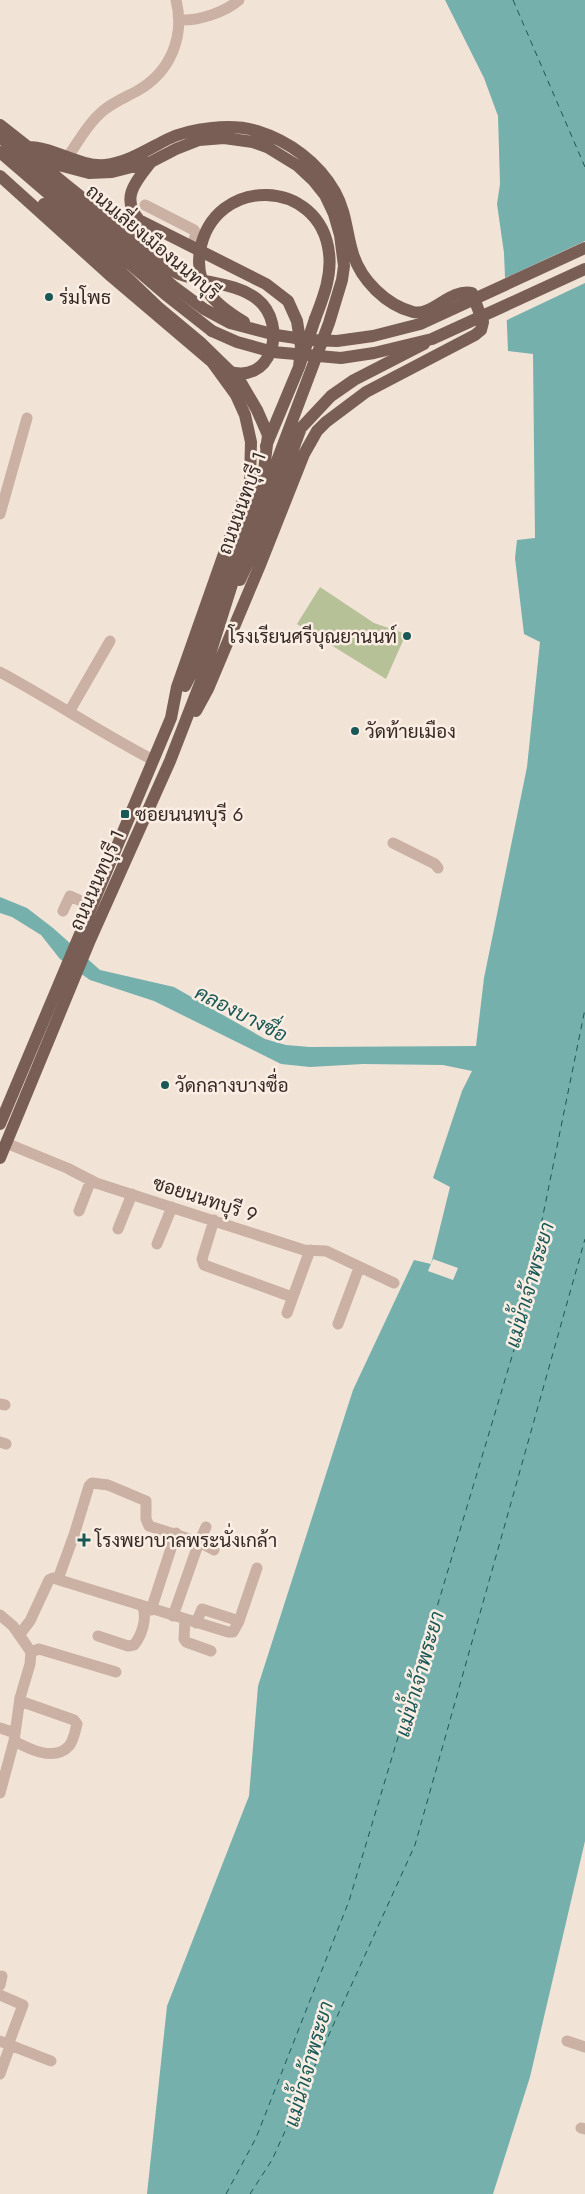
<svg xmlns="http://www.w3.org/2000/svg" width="585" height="2194" viewBox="0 0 585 2194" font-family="Jost,Sarabun,sans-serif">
<rect width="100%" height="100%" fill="#f2e3d7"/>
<!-- green -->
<path fill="#b7c197" d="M320,587L374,623L406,634L386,679L297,624Z"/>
<!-- water -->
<path fill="#75b0ad" d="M445,0H585V1841L530,2077L493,2194H147L167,2006L249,1796L258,1686L353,1390L414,1260L431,1264L450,1187L433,1178L462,1091L472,1071L443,1065L363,1064L310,1067L281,1064L154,1001L90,980L60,959L41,935L12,917L0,913V897L27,908L53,928L100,970L174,987L265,1039L286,1045L310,1047L476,1046L484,978L527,767L540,642L524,634L515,558L517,540L535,538L533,354L508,351L504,253L497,204L500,184L498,116L484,78Z"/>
<!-- pier -->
<path fill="#f2e3d7" d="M585,241V283L505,321L503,279Z
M433,1259L458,1268L453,1280L428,1271Z"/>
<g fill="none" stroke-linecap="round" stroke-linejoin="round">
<!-- ferry -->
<path stroke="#195856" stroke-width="1" stroke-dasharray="6 5" stroke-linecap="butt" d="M513,0L585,167
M226,2194L256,2138L349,1901L519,1333L585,1009
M250,2194L272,2160L415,1845L585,1239"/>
<!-- minor -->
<path stroke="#cab1a3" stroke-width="11" d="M180,20C199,21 225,12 239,0
M67,158C78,142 89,122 104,110C114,102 126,97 137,91C171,72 185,36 176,0
M145,205L194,230L196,233L192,247
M0,514L27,418
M0,672C52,700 101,733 153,760
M69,712L110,641
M393,843L435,864L438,868
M63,911L70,896L92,906
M6,1143L67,1168L96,1183L304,1250L326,1251L394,1283
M79,1211L91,1180
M214,1220L202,1259L204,1265L292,1297
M118,1229L132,1194
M157,1244L172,1207
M287,1313L310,1250
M338,1324L359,1268
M0,1404L5,1405
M0,1442L6,1444
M58,1579L74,1535L89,1486L92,1483L108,1485L146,1501V1519L149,1526L199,1542L206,1527
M151,1610L176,1533
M0,1615L13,1626L31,1652L30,1664L20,1698L14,1741L0,1793
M173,1616L199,1542L214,1550
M185,1619L184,1639L186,1642L211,1651
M196,1623L202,1609L233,1619
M19,1635L30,1621L49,1580L53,1578L228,1632H233L239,1621L257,1568
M98,1636L128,1646L134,1645C142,1635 147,1619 143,1607
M31,1652L39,1649L116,1672
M0,1728L15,1733
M14,1741C29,1749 54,1762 69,1746C74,1740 75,1731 77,1724L74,1720L20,1701
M0,1985L2,1976
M0,1995L23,2005L8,2045
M0,2041L51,2061
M567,2041L585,2047
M0,2074L10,2046
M581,2128L585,2129"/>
<!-- major -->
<path stroke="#785e55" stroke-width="12" d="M0,125L28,147L40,160L89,173L112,172L151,162L176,149L199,140L224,138L253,142L267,147L298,166L313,180L325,195L334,214L340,235L344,266L342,280L329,323L240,559L203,676L170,761L90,940L0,1158
M28,147C54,147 78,167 105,165C127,163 148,149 168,139C191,128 232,123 257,131C289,141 318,162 335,192C347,214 346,232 353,254C361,280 386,305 413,312C432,317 450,288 472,293L483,322L481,330L475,335L366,392L326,422L317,431L304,454L260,565L208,689L196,711
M0,152L165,294L212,331
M41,162C52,175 68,186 81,197C101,213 120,229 139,245C152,256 163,268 179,274C205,284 235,282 257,299C289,324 272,389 225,370
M151,162C136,181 120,198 139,220L266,284L288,301L297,321L301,347L299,367
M0,176L112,277L212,362L236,395L245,415L251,442L250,480L177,687L171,718L0,1124
M44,204L121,271
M266,446L299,367L315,319
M240,580L262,532L301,428L331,396L354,380L424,344
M185,686L194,668L223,584"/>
<!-- major-bridge -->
<path stroke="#785e55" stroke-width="12" d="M0,137L173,286L204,309L230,323L276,335L309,340L337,341L373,336L420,324L585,248
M113,264L158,307L200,342L240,381L257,410L268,435L264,471L223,584
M244,322C216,305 194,287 200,251C213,175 320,177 329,253C332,276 323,298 315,319
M212,331L237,342L273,352L341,358L374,353L432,339L585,269"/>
</g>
<!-- markers -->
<g fill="#195856" stroke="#faeee4" stroke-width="2">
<circle cx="49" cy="297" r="5"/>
<circle cx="407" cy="636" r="5"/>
<circle cx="355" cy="731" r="5"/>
<rect x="120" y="809" width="10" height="10" rx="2.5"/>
<circle cx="165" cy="1085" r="5"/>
<path d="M81.5 1532.5h5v5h5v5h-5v5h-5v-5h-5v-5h5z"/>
</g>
<g text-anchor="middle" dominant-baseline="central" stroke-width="5" stroke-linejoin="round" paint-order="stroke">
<!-- street labels -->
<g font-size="19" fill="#352925" stroke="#faeee4">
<text transform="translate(153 242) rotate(40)">ถนนเลี่ยงเมืองนนทบุรี</text>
<text transform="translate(242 503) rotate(-70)">ถนนนนทบุรี 1</text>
<text transform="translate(97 880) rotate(-66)">ถนนนนทบุรี 1</text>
<text transform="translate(205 1199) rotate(18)">ซอยนนทบุรี 9</text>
</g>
<!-- poi labels -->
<g font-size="19" fill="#352925" stroke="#faeee4" text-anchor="start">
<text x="59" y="297">ร่มโพธ</text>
<text x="397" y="636" text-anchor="end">โรงเรียนศรีบุณยานนท์</text>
<text x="365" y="731">วัดท้ายเมือง</text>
<text x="135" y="814">ซอยนนทบุรี 6</text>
<text x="175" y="1085">วัดกลางบางซื่อ</text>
<text x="95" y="1540">โรงพยาบาลพระนั่งเกล้า</text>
</g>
<!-- water labels -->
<g font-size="20" font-style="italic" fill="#195856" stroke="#faeee4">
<text transform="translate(241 1014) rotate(27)">คลองบางซื่อ</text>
<text transform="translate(530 1285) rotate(-74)">แม่น้ำเจ้าพระยา</text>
<text transform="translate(420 1674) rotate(-74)">แม่น้ำเจ้าพระยา</text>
<text transform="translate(309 2064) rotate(-74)">แม่น้ำเจ้าพระยา</text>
</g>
</g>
</svg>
